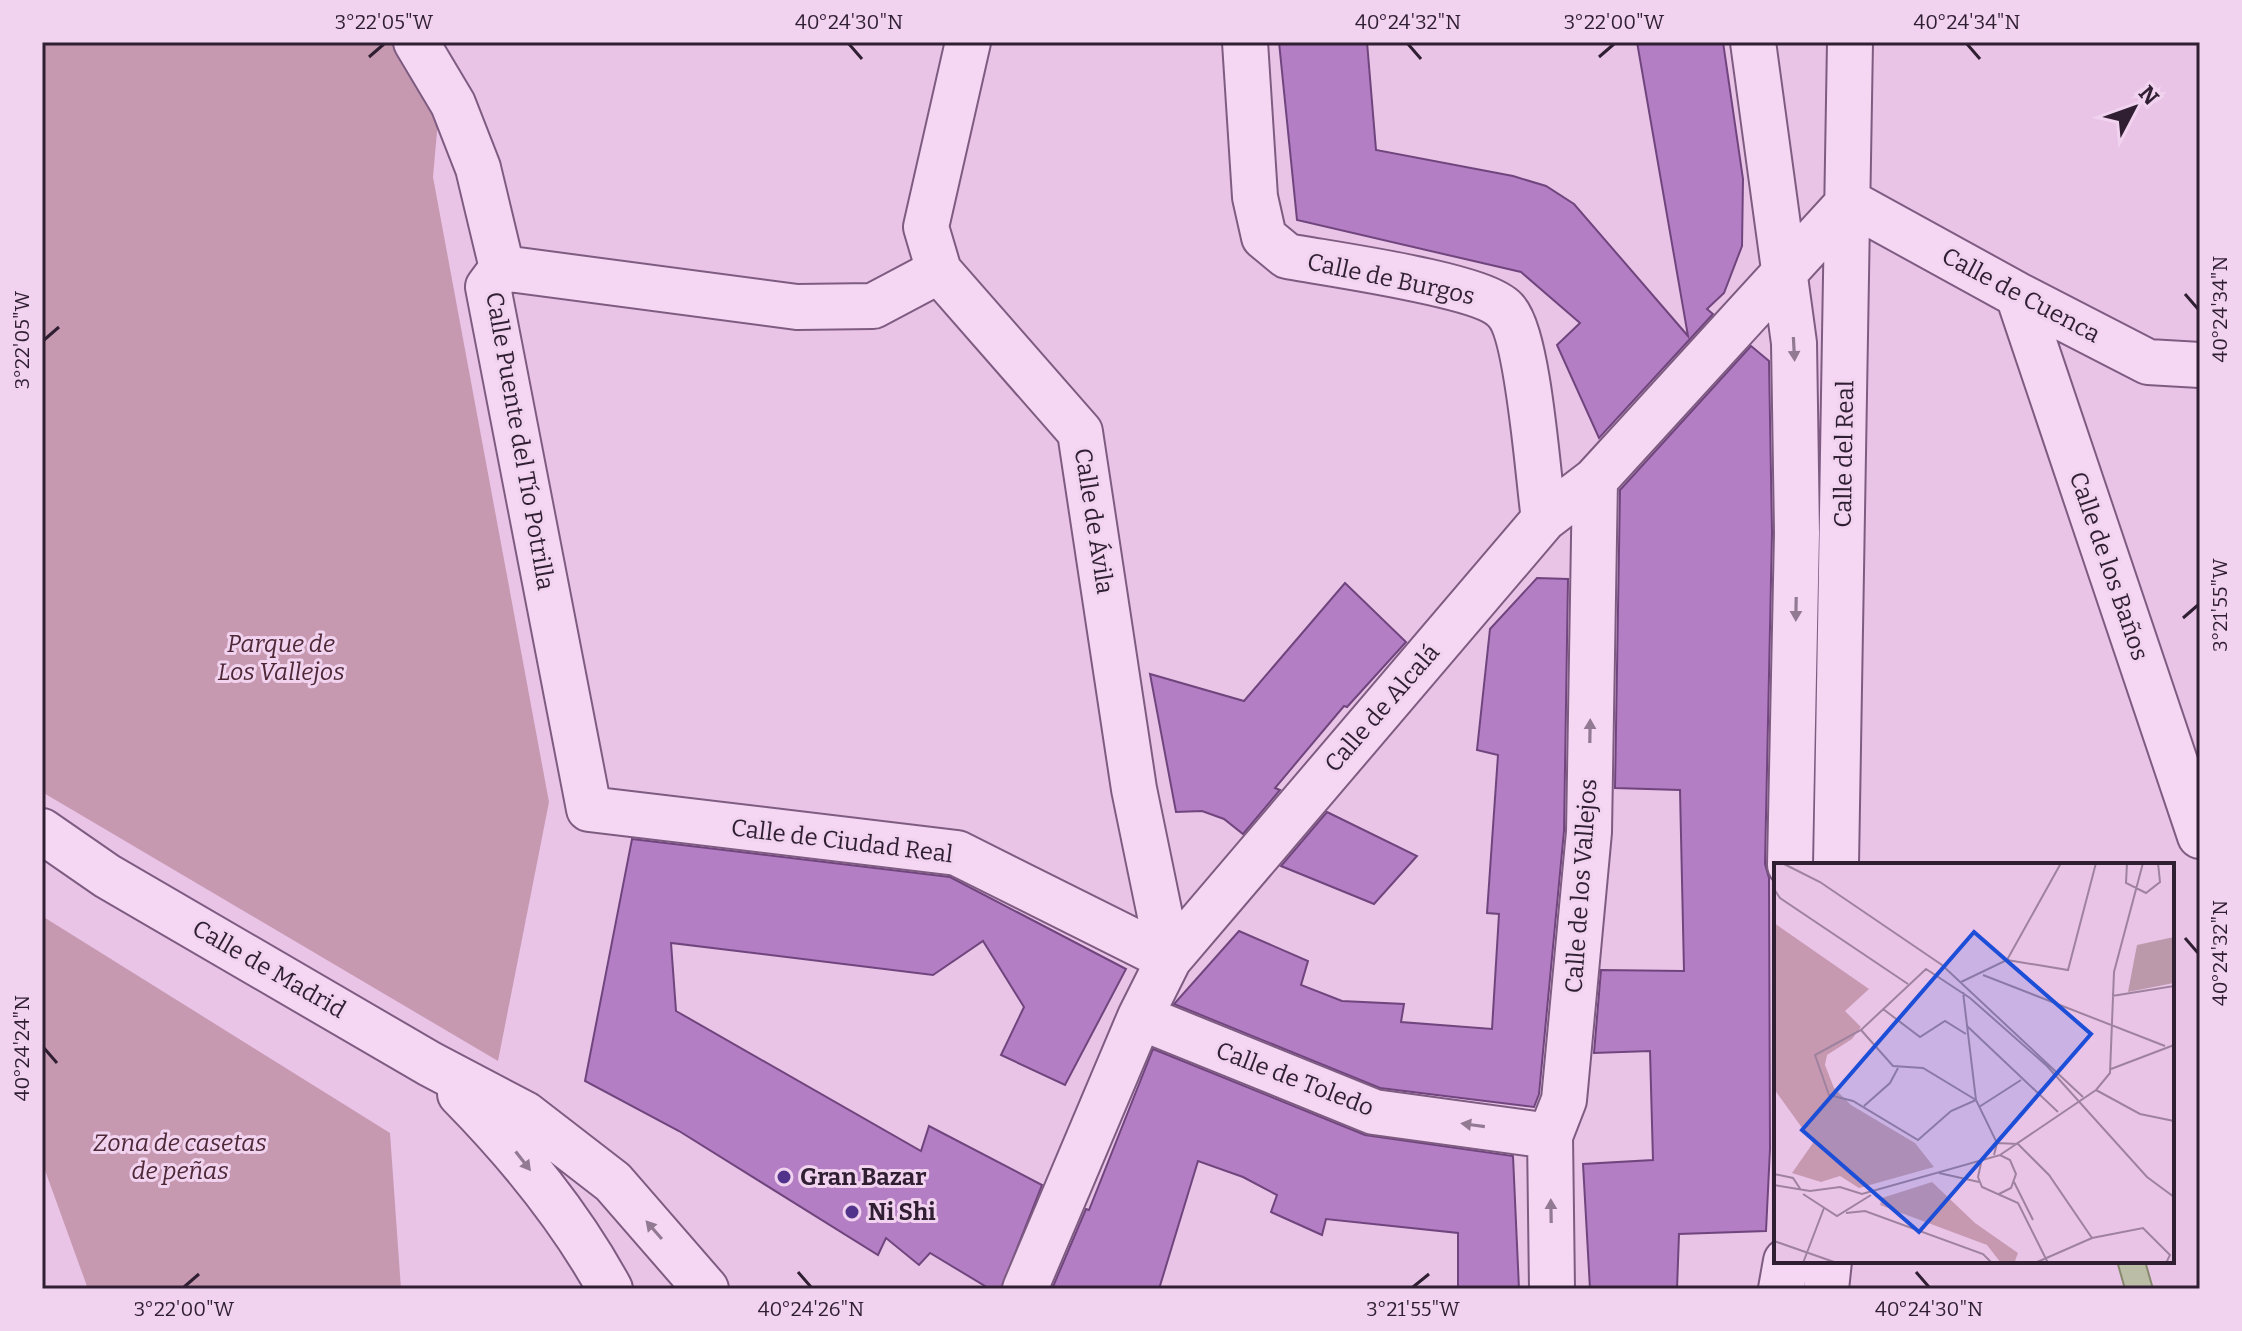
<svg xmlns="http://www.w3.org/2000/svg" width="2242" height="1331" viewBox="0 0 2242 1331" font-family="Bitter,serif">
<rect width="100%" height="100%" fill="#e9c4e7"/>
<!-- green -->
<path fill="#c699b1" d="M42,42H445L433,177L549,802L498,1061L42,792Z
M42,916L390,1133L401,1289H88L42,1162Z"/>
<!-- water -->
<path fill="#bbbda6" stroke="#878a6e" stroke-width="2" d="M2117,1261H2145L2153,1289H2125Z"/>
<!-- building -->
<path fill="#b37ec3" stroke="#70457e" stroke-width="2" d="M1279,42H1367L1376,150L1513,176L1546,186L1574,204L1688,336L1637,42H1723L1743,179L1742,246L1724,293L1707,309L1713,314L1599,438L1557,345L1580,323L1521,272L1297,220Z
M1751,346L1769,361L1772,533L1765,864L1769,878L1770,1149L1766,1231L1679,1234L1677,1289H1590L1583,1164L1653,1160L1650,1051L1594,1053L1601,970L1684,971L1680,790L1615,788L1620,490Z
M1537,578L1568,579L1564,831L1539,1094L1534,1107L1380,1088L1174,1004L1239,931L1308,961L1301,985L1342,1001L1404,1004L1401,1022L1492,1029L1499,914L1487,913L1498,755L1477,750L1490,629Z
M1345,583L1406,642L1347,707L1344,706L1275,788L1280,790L1243,834L1224,819L1202,811L1176,812L1150,674L1244,701Z
M1327,812L1417,856L1374,904L1281,866Z
M632,839L950,877L1126,969L1065,1085L1001,1055L1024,1007L983,941L933,975L671,943L676,1011L921,1151L929,1126L1042,1185L1001,1289H990L930,1253L919,1265L886,1238L878,1255L679,1131L585,1081Z
M1153,1049L1365,1135L1513,1156L1519,1289H1458V1233L1326,1219L1322,1235L1271,1212L1277,1195L1243,1177L1198,1161L1159,1289H1052L1086,1209L1089,1210Z"/>
<g fill="none" stroke-linecap="round" stroke-linejoin="round">
<defs>
<path id="minor" d="M416,42L453,104L478,168L502,268L488,287L589,809L957,853L1169,959
M968,42L926,227L939,271L1080,432L1134,789L1169,959
M1245,42L1255,197L1264,237L1287,256C1329,264 1481,284 1505,310C1529,334 1538,479 1544,519
M1753,42L1794,343L1797,533L1790,865
M1849,202L2018,295L2148,362L2200,365
M502,268L797,307L873,306L939,271
M2018,295L2200,836
M42,831L107,876L430,1064L525,1114L613,1182L706,1289
M1836,865L1850,42
M1140,1017L1374,1112L1550,1136
M460,1094C519,1154 570,1216 610,1289
M1025,1289L1140,1017L1169,959L1544,519L1595,480L1849,202
M1552,1289L1550,1136L1564,1100L1589,832L1595,480
M1781,1289L1786,1261
M1826,1289L1829,1261"/>
</defs>
<!-- minor casing -->
<use href="#minor" stroke="#7e5c82" stroke-width="48"/>
<!-- minor -->
<use href="#minor" stroke="#f5d6f3" stroke-width="44"/>
</g>
<!-- one-way arrows -->
<defs><path id="oneway-solid" d="M-6-.8H1V-3.2L6.5 0L1 3.2V.8H-6Z" transform="scale(2)"/></defs>
<g fill="#927a93">
<use href="#oneway-solid" transform="translate(1794 349) rotate(87)"/>
<use href="#oneway-solid" transform="translate(1796 609) rotate(91)"/>
<use href="#oneway-solid" transform="translate(1590 731) rotate(-89)"/>
<use href="#oneway-solid" transform="translate(1473 1125) rotate(-172)"/>
<use href="#oneway-solid" transform="translate(523 1161) rotate(52)"/>
<use href="#oneway-solid" transform="translate(1551 1211) rotate(-91)"/>
<use href="#oneway-solid" transform="translate(654 1230) rotate(-131)"/>
</g>
<!-- ticks -->
<path fill="none" stroke="#301f33" stroke-width="3" d="M849,44L862,59M1408,44L1421,59M1967,44L1980,59M369,57L384,44M1599,57L1614,44M2185,294L2198,309M44,340L59,327M2183,618L2198,605M2185,938L2198,953M44,1048L57,1063M798,1272L811,1287M1916,1272L1929,1287M184,1287L199,1274M1413,1287L1429,1274"/>
<!-- markers -->
<g fill="#51338b" stroke="#f1d3ef" stroke-width="3">
<circle cx="784" cy="1177" r="8"/>
<circle cx="852" cy="1212" r="8"/>
</g>
<g text-anchor="middle" dominant-baseline="central" stroke-width="6" stroke-linejoin="round" paint-order="stroke">
<!-- street labels -->
<g font-size="24" fill="#301f33" stroke="#f1d3ef">
<text transform="translate(1391 279) rotate(12)">Calle de Burgos</text>
<text transform="translate(2021 295) rotate(28)">Calle de Cuenca</text>
<text transform="translate(520 441) rotate(80)">Calle Puente del Tío Potrilla</text>
<text transform="translate(1844 454) rotate(-89)">Calle del Real</text>
<text transform="translate(1094 521) rotate(81)">Calle de Ávila</text>
<text transform="translate(2109 566) rotate(71)">Calle de los Baños</text>
<text transform="translate(1382 708) rotate(-49)">Calle de Alcalá</text>
<text transform="translate(842 841) rotate(7)">Calle de Ciudad Real</text>
<text transform="translate(1581 886) rotate(-86)">Calle de los Vallejos</text>
<text transform="translate(269 969) rotate(30)">Calle de Madrid</text>
<text transform="translate(1295 1079) rotate(21)">Calle de Toledo</text>
</g>
<!-- park labels -->
<g font-size="24" font-style="italic" fill="#4e2837" stroke="#f1d3ef">
<text x="281" y="644">Parque de<tspan x="281" dy="28">Los Vallejos</tspan></text>
<text x="180" y="1143">Zona de casetas<tspan x="180" dy="28">de peñas</tspan></text>
</g>
<!-- poi labels -->
<g font-size="24" font-weight="bold" fill="#301f33" stroke="#f1d3ef" text-anchor="start">
<text x="800" y="1177">Gran Bazar</text>
<text x="868" y="1212">Ni Shi</text>
</g>
</g>
<!-- overview -->
<g transform="translate(1774 863)">
<rect width="400" height="400" fill="#e9c4e7"/>
<path d="M0,60L95,126L71,148L87,164L78,176L53,192L51,202L60,225L77,242L141,280L160,304L85,325L66,313L47,319L18,310L39,280L0,226ZM158,319L201,360L244,390L241,398L227,400L213,382L106,342L108,335Z" fill="#c699b1"/>
<path d="M400,74V120L354,129L363,82Z" fill="#bc98ab"/>
<path fill="none" stroke="#9f829f" stroke-width="2" d="M8,0L46,19L168,102L309,234M353,0L352,20L372,30L386,19L384,0M0,26L6,35L134,121M233,97L294,107L322,0M209,112L391,183M187,119L233,97L287,0M189,129L202,237L223,280L220,292M338,133L400,123M109,146L146,174L171,158L192,171M193,163L284,249M87,167L119,203L149,205L202,237M337,206L400,182M322,227L366,251L400,258M202,237L177,248L144,277L79,238L55,232L41,192L87,167L152,106L196,135L273,203L373,314L400,334M90,243L116,220L124,205M205,244L247,217M223,280L244,281L275,312L318,375M226,292L322,227L336,210L340,109L369,0M207,300L204,314L208,324L244,340L274,400M165,310L205,319M0,311L19,315L27,327M240,319L259,357M0,322L36,328L66,324L88,331L226,292L236,297L242,311L237,325L225,331M29,331L63,353L97,332M72,350L91,348L209,391L218,400M0,378L63,400M29,400L50,345M261,400L318,375L369,365L396,392L392,400"/>
<path fill="#1d4ed8" fill-opacity="0.15" stroke="#1d4ed8" stroke-width="4" d="M200,69L317,171L145,369L28,267Z"/>
<rect width="400" height="400" fill="none" stroke="#301f33" stroke-width="4"/>
</g>
<!-- border -->
<rect width="2242" height="1331" fill="none" stroke="#f1d3ef" stroke-width="88"/>
<!-- north arrow -->
<g transform="translate(2134 108) rotate(49)" stroke="#f1d3ef" stroke-width="6" paint-order="stroke">
<path d="M0-6L14 30L0 20L-14 30Z" fill="#301f33"/>
<text y="-12" font-size="22" font-weight="bold" text-anchor="middle" fill="#301f33">N</text>
</g>
<rect x="44" y="44" width="2154" height="1243" fill="none" stroke="#301f33" stroke-width="3"/>
<g font-size="20" text-anchor="middle" fill="#301f33">
<text x="384" y="29">3°22'05"W</text>
<text x="849" y="29">40°24'30"N</text>
<text x="1408" y="29">40°24'32"N</text>
<text x="1614" y="29">3°22'00"W</text>
<text x="1967" y="29">40°24'34"N</text>
<text transform="translate(2220 309) rotate(-90)" y="7">40°24'34"N</text>
<text transform="translate(22 340) rotate(-90)" y="7">3°22'05"W</text>
<text transform="translate(2220 605) rotate(-90)" y="7">3°21'55"W</text>
<text transform="translate(2220 953) rotate(-90)" y="7">40°24'32"N</text>
<text transform="translate(22 1048) rotate(-90)" y="7">40°24'24"N</text>
<text x="184" y="1316">3°22'00"W</text>
<text x="811" y="1316">40°24'26"N</text>
<text x="1413" y="1316">3°21'55"W</text>
<text x="1929" y="1316">40°24'30"N</text>
</g>
</svg>
